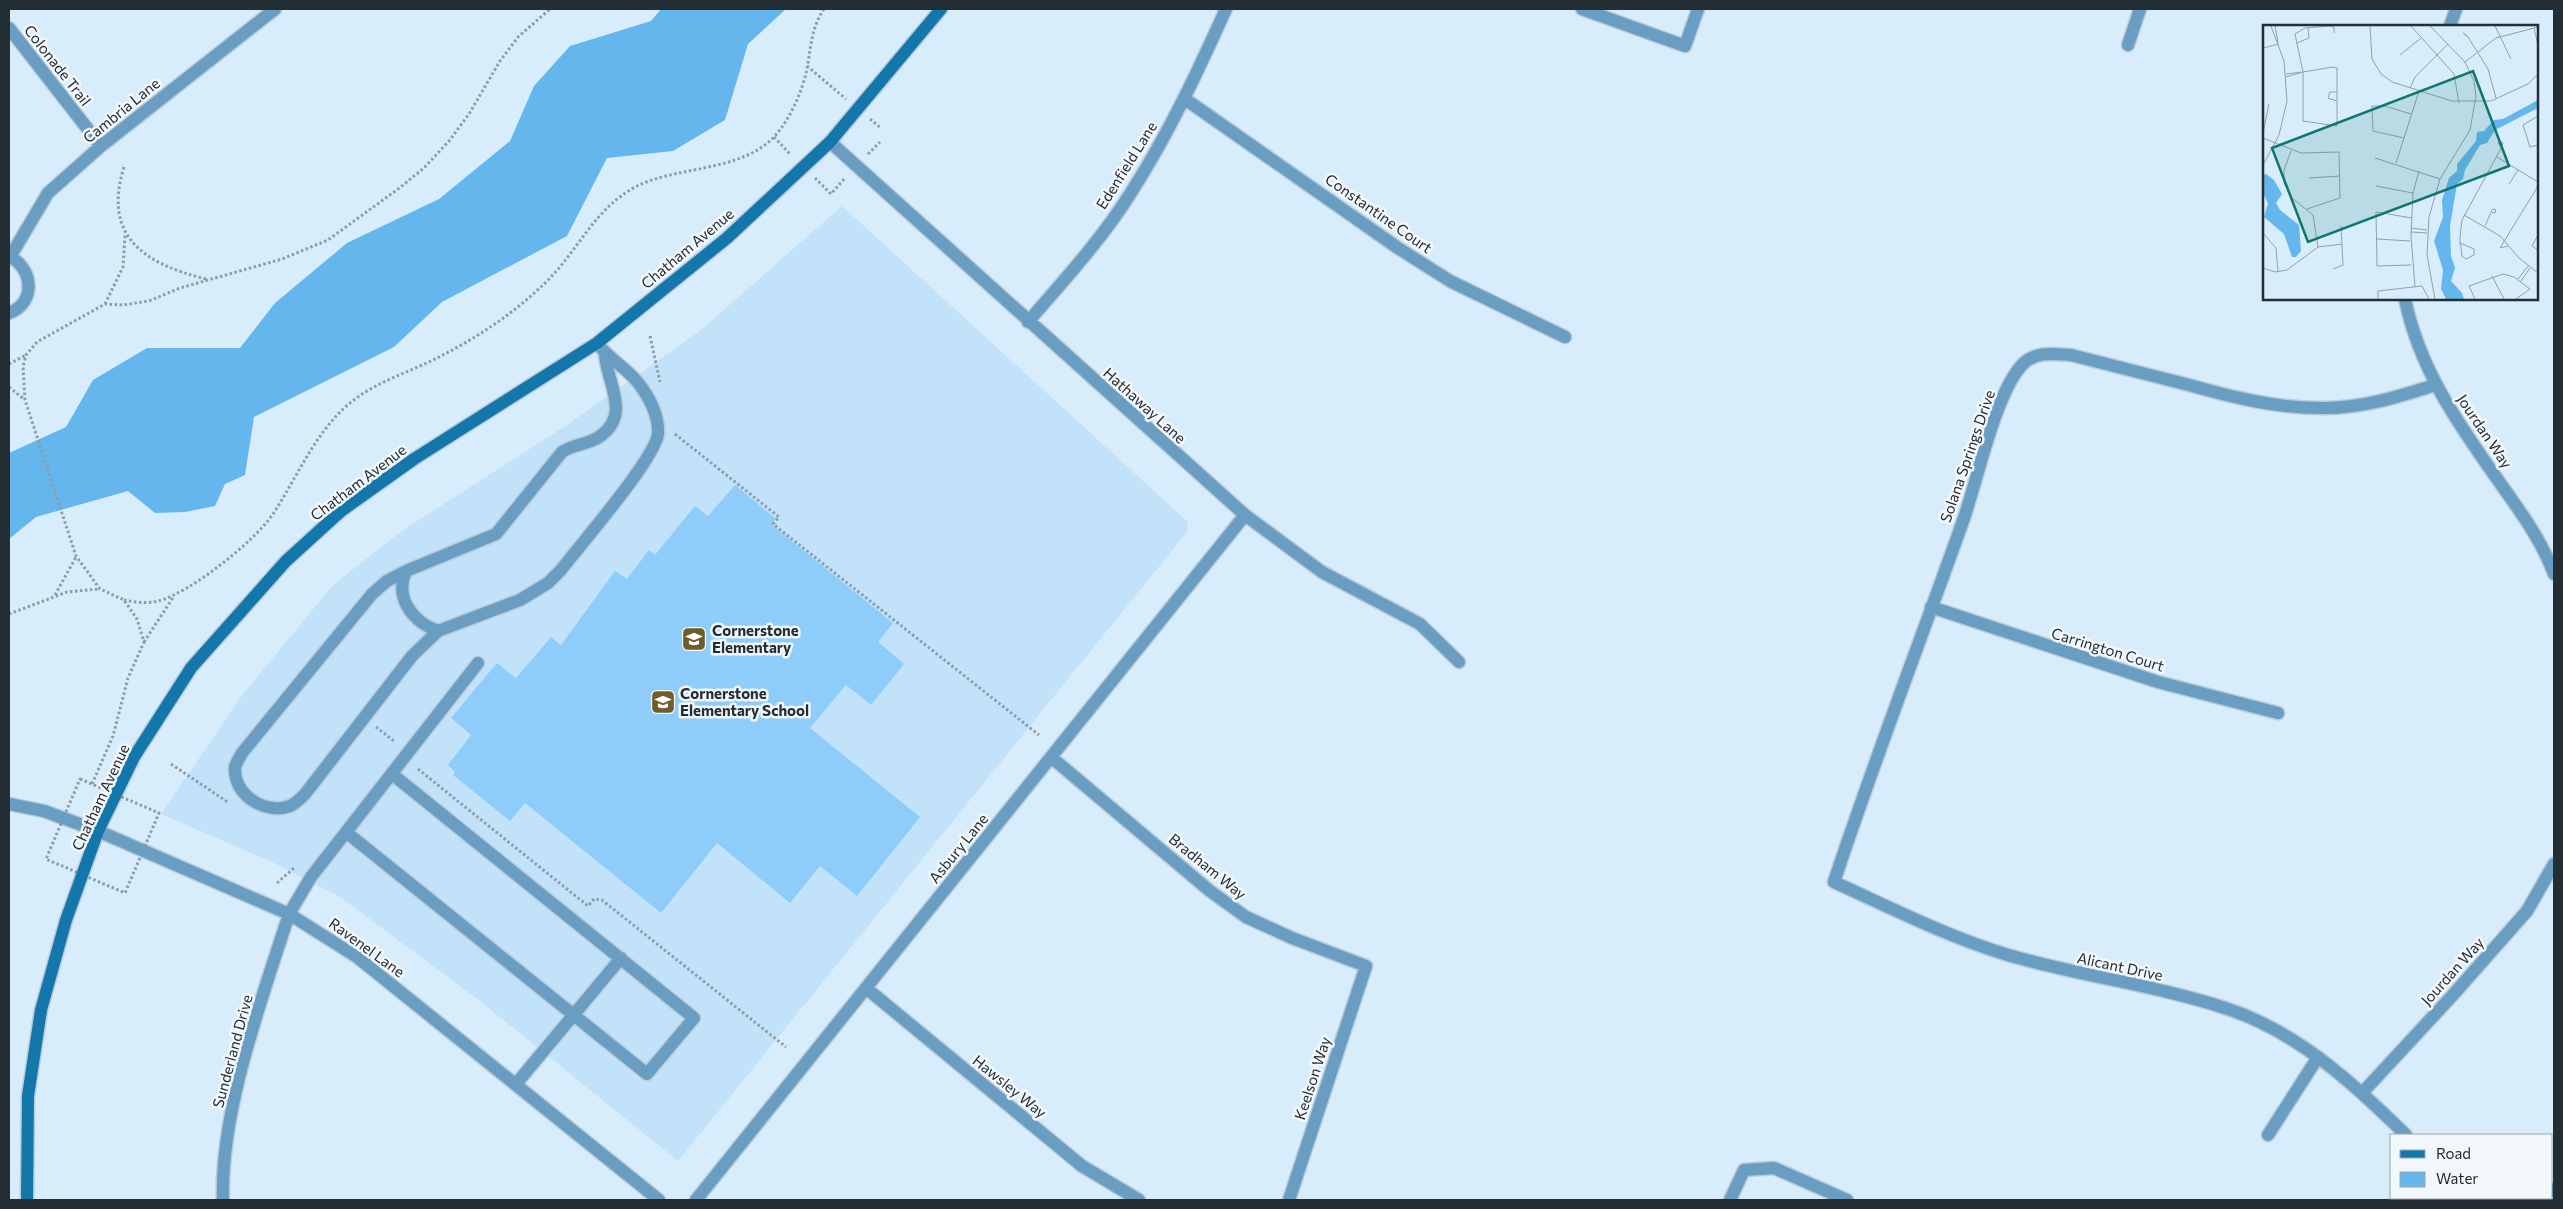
<svg xmlns="http://www.w3.org/2000/svg" width="2563" height="1209" viewBox="0 0 2563 1209" font-family="Commissioner,sans-serif">
<rect width="100%" height="100%" fill="#d8edfb"/>
<!-- built -->
<path fill="#c2e2f9" d="M842,206L1188,522L1187,532L678,1161L476,998L340,897L274,863L161,814L243,694L334,584L406,528L567,425L701,330Z"/>
<!-- water -->
<path fill="#64b6ec" d="M661,9H786L748,44L725,120L673,151L607,158L567,236L442,302L394,347L254,417L245,475L225,484L215,506L185,512L155,513L128,491L36,517L9,539V453L66,427L93,380L147,348H240L275,303L347,243L439,199L510,141L534,86L570,46L651,21Z"/>
<!-- building -->
<path fill="#8ecdf9" d="M735,485L776,519L771,524L893,623L878,642L904,664L871,705L846,685L810,728L920,817L857,896L820,866L790,903L717,843L661,913L525,803L510,821L453,775L455,772L448,765L471,735L451,718L497,663L516,678L551,637L561,645L615,571L627,579L649,550L655,555L695,506L708,516Z"/>
<g fill="none" stroke-linecap="round" stroke-linejoin="round">
<defs>
<path id="lane" d="M597,343C610,361 630,369 642,388C651,401 659,418 658,434C655,459 580,545 561,570L548,583L520,600L438,631L412,656L305,794C300,799 295,804 290,806C265,815 233,795 235,767C236,763 240,757 242,753L372,594L387,581L406,571L496,534L562,452C573,444 587,445 599,437C632,415 607,384 605,354
M406,571C394,598 413,622 438,631
M346,832L647,1074L694,1018L392,774
M289,914L311,877L478,663
M516,1084L621,958"/>
<path id="street" d="M1582,9L1685,46L1698,9
M2450,26L2456,9
M9,28L101,146
M2128,45L2140,9
M1185,99L1398,248L1450,281L1565,337
M830,142L1245,515L1322,572L1420,624L1459,662
M9,256C33,268 37,302 9,313
M10,257L48,193L101,146L275,9
M2405,299C2419,369 2459,425 2500,483C2520,511 2542,541 2554,574
M1028,322C1064,280 1103,238 1132,191C1169,133 1198,71 1226,9
M1931,607L2158,682L2278,713
M1051,757L1210,891L1246,917L1292,938L1366,966L1289,1200
M9,804L44,811L98,831L289,914L357,957L659,1200
M866,988L1082,1166L1139,1200
M2363,1092L2452,996L2527,911L2554,864
M2268,1135L2318,1057
M2406,1135C2354,1084 2297,1031 2225,1008C2155,985 2080,976 2008,955C1948,937 1891,908 1834,882C1874,761 1920,642 1963,521C1977,482 1996,389 2024,363C2037,351 2055,354 2071,355C2110,365 2149,375 2189,385C2232,397 2275,408 2320,408C2359,409 2398,397 2435,385
M2465,1198L2467,1200
M223,1200C220,1111 262,999 289,914
M696,1200L1245,515
M1730,1200L1744,1170L1774,1168L1847,1200"/>
<path id="secondary" d="M2552,1191L2554,1189
M27,1200L28,1096L41,1010L66,920L98,831L134,757L191,668L286,561L341,511L414,459L597,343L727,238L830,142L941,9
M2543,1200L2545,1198"/>
</defs>
<!-- lane casing -->
<use href="#lane" stroke="#b7cad7" stroke-width="15"/>
<!-- street casing -->
<use href="#street" stroke="#b7cad7" stroke-width="15"/>
<!-- secondary casing -->
<use href="#secondary" stroke="#b7cad7" stroke-width="15"/>
<!-- path -->
<path stroke="#8d9da8" stroke-width="3" stroke-dasharray="2.5 2.5" stroke-linecap="butt" d="M807,66L846,99
M870,119L881,128
M774,137L791,155
M868,154L880,142
M124,167C102,237 145,264 206,279
M815,178L831,194L845,178
M105,304L123,267L125,235
M650,336L660,382
M9,364L26,355
M9,387L25,400
M675,434L779,517L773,524L1039,735
M55,595L76,557
M124,600C135,602 146,604 158,601C190,593 254,542 273,514C298,476 315,432 350,403C375,382 408,373 437,358C475,339 513,314 544,284C578,252 593,209 637,186C678,166 739,172 773,138C790,120 802,92 807,69C811,47 811,28 824,9
M9,614L67,592L99,589
M144,642L174,596
M376,727L395,742
M171,764L229,803
M418,769L588,906L594,899L602,900L786,1047
M80,779L159,813L125,893L46,859Z
M92,784L113,736L128,678L144,642L137,619L124,600L100,589L76,556L25,400L23,367L26,355L37,342L105,304L123,305L149,301L180,288L282,259L328,240L398,189L424,168L449,141L469,114L500,61L518,37L550,9
M277,883L295,867"/>
<!-- lane -->
<use href="#lane" stroke="#699ec2" stroke-width="12"/>
<!-- street -->
<use href="#street" stroke="#699ec2" stroke-width="12"/>
<!-- secondary -->
<use href="#secondary" stroke="#1377ac" stroke-width="12"/>
</g>
<!-- icons -->
<defs>
<symbol id="school-square" viewBox="-11 -11 22 22"><rect x="-9" y="-9" width="18" height="18" rx="4" fill="#6e5c2a" stroke="#f2f7fb"/><path d="M0-5L7-2L0 1L-7-2ZM-4 1L0 2.5L4 1V4Q0 6-4 4Z" fill="#fff"/></symbol>
</defs>
<g fill-rule="evenodd">
<use href="#school-square" x="680" y="625" width="28" height="28"/>
<use href="#school-square" x="649" y="688" width="28" height="28"/>
</g>
<g text-anchor="middle" dominant-baseline="central" stroke-width="5" stroke-linejoin="round" paint-order="stroke">
<!-- street labels -->
<g font-size="15" fill="#232d34" stroke="#f2f7fb">
<text transform="translate(58 65) rotate(52)">Colonade Trail</text>
<text transform="translate(121 110) rotate(-39)">Cambria Lane</text>
<text transform="translate(1126 165) rotate(-58)">Edenfield Lane</text>
<text transform="translate(1379 213) rotate(35)">Constantine Court</text>
<text transform="translate(687 248) rotate(-40)">Chatham Avenue</text>
<text transform="translate(1145 405) rotate(42)">Hathaway Lane</text>
<text transform="translate(2485 431) rotate(56)">Jourdan Way</text>
<text transform="translate(1967 456) rotate(-71)">Solana Springs Drive</text>
<text transform="translate(358 482) rotate(-37)">Chatham Avenue</text>
<text transform="translate(2108 649) rotate(17)">Carrington Court</text>
<text transform="translate(100 797) rotate(-65)">Chatham Avenue</text>
<text transform="translate(958 848) rotate(-51)">Asbury Lane</text>
<text transform="translate(1208 866) rotate(39)">Bradham Way</text>
<text transform="translate(367 947) rotate(36)">Ravenel Lane</text>
<text transform="translate(2120 966) rotate(12)">Alicant Drive</text>
<text transform="translate(2452 971) rotate(-48)">Jourdan Way</text>
<text transform="translate(232 1051) rotate(-75)">Sunderland Drive</text>
<text transform="translate(1312 1078) rotate(-72)">Keelson Way</text>
<text transform="translate(1010 1086) rotate(39)">Hawsley Way</text>
</g>
<!-- poi labels -->
<g font-size="15" font-weight="bold" fill="#232d34" stroke="#f2f7fb" text-anchor="start">
<text x="712" y="630">Cornerstone<tspan x="712" dy="17">Elementary</tspan></text>
<text x="680" y="693">Cornerstone<tspan x="680" dy="17">Elementary School</tspan></text>
</g>
</g>
<!-- overview -->
<g transform="translate(2263 25)">
<rect width="275" height="275" fill="#d8edfb"/>
<path d="M275,75V83L232,105L224,118L217,120L202,145L200,154L194,159L187,201L188,231L192,243L188,256L199,268L201,274H183L178,264L180,245L171,216L180,192L179,175L186,153L194,146V139L213,116L214,107L221,106L231,95L240,94ZM3,149L11,155L19,169L13,178L17,185L36,200L38,226L33,232H29L21,209L1,192L5,178L0,168V150Z" fill="#64b6ec"/>
<path fill="none" stroke="#90a0ab" stroke-width="1" d="M12,1L15,18M107,1L109,34L118,49L129,57L189,76H228L265,59L275,49M148,1L191,49L196,78M167,1L202,37L211,56L213,71L207,105L177,154L166,192L164,230L172,274M232,1L248,34M271,3L275,20M204,11L200,8L205,12L225,44L233,73M34,18L46,13L45,3M0,23L16,19M137,30L158,13M202,37L233,13L275,2M23,49L38,47M23,52L40,47L70,42L74,43V101L40,96V47L32,9L42,3L67,1L71,2V8M147,63L152,52L185,19M74,67H67L65,73L74,76M275,91L260,100L267,122L275,120M0,108L6,79M0,113L38,128L76,127L77,173L44,184M141,113L110,106L109,81H122L148,89M28,126L21,145V158L29,173L50,190L55,222M234,132L275,157M112,133L177,154M133,138L156,66M0,140L16,110L24,76L21,36L8,1M46,153L77,151M246,159L255,145M113,161L150,168M201,190L237,211L256,233L275,248M222,201L229,185L232,184L233,187L229,188M148,203L164,205M148,207L164,208M0,208L13,223L15,247M275,210L269,221L275,225M114,214L147,216M197,218L211,224V230L203,234L199,231L198,222L197,218V212L199,195L236,127L240,118L237,116L235,118L237,121M245,221L237,223L275,161M148,240L114,241L113,187L149,193M0,243L12,247L24,245L55,222L79,219M70,244L80,240L78,201M229,251L241,274M255,254L265,241M258,256L267,243M152,262L148,211L150,168L156,146M115,274V266L159,261L166,274M212,274L206,261L240,249L251,252L267,264L253,274"/>
<path fill="#0f766e" fill-opacity="0.15" stroke="#0f766e" stroke-width="2.5" d="M210,46L246,141L45,217L9,123Z"/>
<rect width="275" height="275" fill="none" stroke="#232d34" stroke-width="2.5"/>
</g>
<!-- border -->
<rect width="2563" height="1209" fill="none" stroke="#232d34" stroke-width="20"/>
<!-- legend -->
<rect x="2390" y="1134" width="162" height="65" fill="#f2f7fb" stroke="#9fa6ab"/>
<rect x="2400" y="1150" width="25" height="8" fill="#1377ac" stroke="#9fa6ab"/>
<text x="2436" y="1159" font-size="15" fill="#232d34">Road</text>
<rect x="2400" y="1172" width="25" height="15" fill="#64b6ec" stroke="#9fa6ab"/>
<text x="2436" y="1184" font-size="15" fill="#232d34">Water</text>
</svg>
